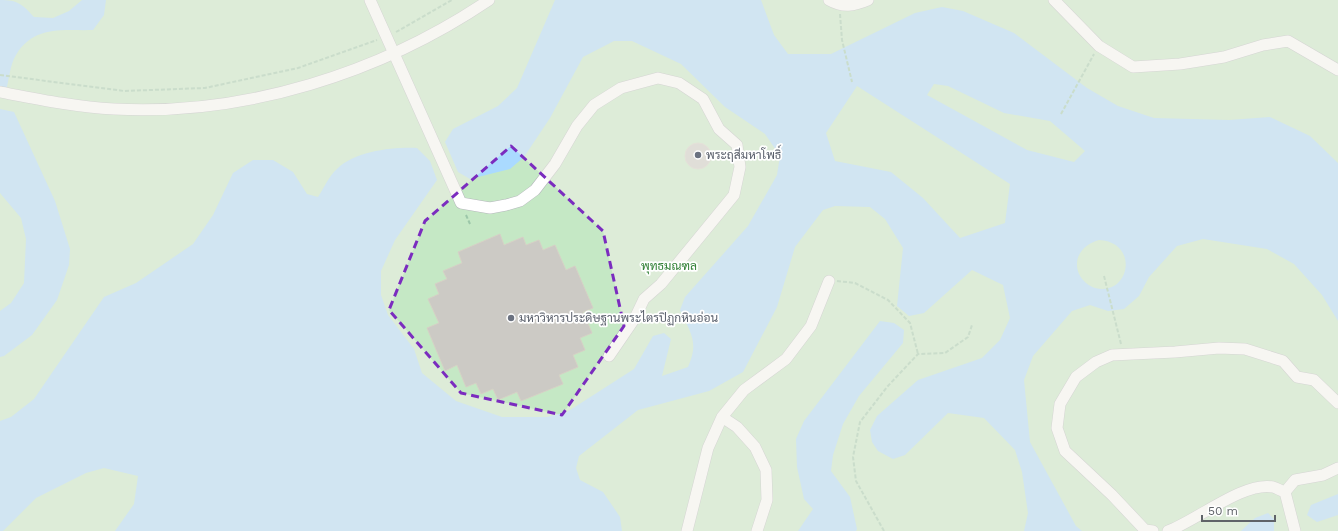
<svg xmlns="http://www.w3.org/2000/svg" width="1338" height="531" viewBox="0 0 1338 531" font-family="'Work Sans',Sarabun,sans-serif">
<rect width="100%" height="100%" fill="#f1efe8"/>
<!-- green -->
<path fill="#c5e8c5" d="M0,0H1338V531H0Z"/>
<!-- water -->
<path fill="#aadaff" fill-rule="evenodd" d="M0,0C18,0 22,4 34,17L53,18L69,11L82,0H106L104,15L93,30C63,31 34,25 16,55C10,64 9,80 6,91L0,90Z
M555,0H761L774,35L788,54H831L915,13L942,7L963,11L1014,33L1087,88L1118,106L1154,118L1229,120L1270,117L1310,136L1338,163V321L1322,295L1294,264L1267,249L1203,239L1177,246L1149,277L1139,296L1124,309L1108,311L1090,305L1072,311L1033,356L1024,380L1030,442L1076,526L1082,531H1024L1028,513L1022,472L1015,450L984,418L948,413L905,455L893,459L878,451L872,442L870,430L877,416L918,380L982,358L1000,340L1010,318L1003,285L972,270L924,313L909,316L897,306L903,248L885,219L870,207L835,206L823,210L795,247L777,307L743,372L709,391L638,410L579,456L576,468L580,480L603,492L620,517L622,531H115L134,504L138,476L104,468L86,473L36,498L3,531H0V421L11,417L34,399L104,297L136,283L193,244L213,215L233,173L253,160H273L293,172L307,194L318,197C324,188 329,176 337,169C355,151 393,147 417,148L430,161L437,180L395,240L381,271V295L388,315L414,349L422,373L456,401L502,417H547L567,412L634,369L653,336L664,333L671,339L662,376L688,367C699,342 691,334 680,310L685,297L748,226L777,175L780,156L765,134L725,107L681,64L632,41H614L583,57L550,118L524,157L510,169L470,179L458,172L445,142L453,129L498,106L517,88ZM934,84L948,86L1004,113L1050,121L1085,151L1074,162L1027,150L927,95ZM857,86L1010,184L1005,223L960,238L923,198L891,172L835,161L826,133ZM1099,240C1140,242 1130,297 1095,288C1088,286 1082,280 1079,274C1072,257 1084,244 1099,240Z
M0,109L14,112L55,201L70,249L69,265L57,300L32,335L4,356L0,357V311L11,303L24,283L26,239L21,218L0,193Z
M880,321L894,323L904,330L903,343L859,396L843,424L833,455L831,471L850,497L857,529L856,531H798L813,509L804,499L797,467L796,439L804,421Z
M1338,494V515L1317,522L1307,515L1311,505Z
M1268,513L1274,519V531H1241L1255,518Z"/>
<!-- building -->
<path fill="#cccac5" stroke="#d6d1c6" d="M685 156a13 13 0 1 1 26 0a13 13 0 1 1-26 0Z
M500,234L504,245L523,237L526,245L539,240L543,250L555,245L566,270L575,266L593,308L583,312L592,333L580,338L585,350L573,355L578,367L559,375L563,384L521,401L517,392L498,400L493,389L481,394L476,383L466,387L457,365L445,371L427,328L439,323L428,299L439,294L435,284L447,279L443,271L462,263L458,252Z"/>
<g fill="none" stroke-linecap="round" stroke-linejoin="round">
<defs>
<path id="minor" d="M370,0L461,203L490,208L506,205L520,201L535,190L555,164L577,126L594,105L621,88L658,78L679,83L703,99L719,129L737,145L740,167L734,195L661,284L644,299L635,318L609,356
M829,0C843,8 854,6 868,0
M1054,0L1099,46L1133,67L1180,64L1224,57L1263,45L1288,41L1338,70
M0,92C37,99 76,107 114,109C245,116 381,73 489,0
M722,417L737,427L755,447L766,470L767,500L757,531
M1285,492L1295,480L1323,475L1338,468
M1285,492L1295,531
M687,531L708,448L722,417L744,390L786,359L811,326L829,281
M1153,531L1145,530L1112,495L1065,451L1057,428L1060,404L1076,377L1096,362L1112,355L1175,352L1219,348L1245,349L1283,361L1297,377L1314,380L1338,403
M1168,531C1196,521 1244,481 1273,487C1277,488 1281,491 1285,492"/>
</defs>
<!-- minor casing -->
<use href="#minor" stroke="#b5b8bc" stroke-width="12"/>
<!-- path -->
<path stroke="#9cc7a9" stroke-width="2" stroke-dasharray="4 2" stroke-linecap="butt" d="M840,14L842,40L852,82
M396,32L452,0
M0,75L124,91L205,88L298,68L377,40
M1061,114L1094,54
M466,215L470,224
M1104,276L1121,344
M837,281L855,283L888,300L910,323L918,354
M884,531L856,481L853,457L860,422L887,387L918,354L945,353L968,337L972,325"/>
<!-- minor -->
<use href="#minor" stroke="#fff" stroke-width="11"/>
</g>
<!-- marked area -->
<path d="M0 0H1338V531H0ZM511,146L603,231L624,326L562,415L461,393L389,310L425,221Z" fill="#f1efe8" fill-opacity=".55" fill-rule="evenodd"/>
<path fill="none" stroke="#7b2cbf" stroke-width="3" stroke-dasharray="8 5" stroke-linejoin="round" d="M511,146L603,231L624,326L562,415L461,393L389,310L425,221Z"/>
<!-- markers -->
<g fill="#6b7280" stroke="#fff" stroke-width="1.5">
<circle cx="698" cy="155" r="4"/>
<circle cx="511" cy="318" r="4"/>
</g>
<g text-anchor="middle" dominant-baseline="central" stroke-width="3.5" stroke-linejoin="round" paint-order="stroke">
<!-- worship labels -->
<g font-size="12" fill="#5b616d" stroke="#fff" text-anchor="start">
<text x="706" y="155">พระฤสีมหาโพธิ์</text>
<text x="519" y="318">มหาวิหารประดิษฐานพระไตรปิฏกหินอ่อน</text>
</g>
<!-- park labels -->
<g font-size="12" fill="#348238" stroke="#fff">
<text x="669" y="266">พุทธมณฑล</text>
</g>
</g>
<!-- scale -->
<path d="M1202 515v6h73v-6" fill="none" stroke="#5f6368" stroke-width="2"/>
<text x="1208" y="515" font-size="12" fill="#5f6368" stroke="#ffffff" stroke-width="3" paint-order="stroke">50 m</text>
</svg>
